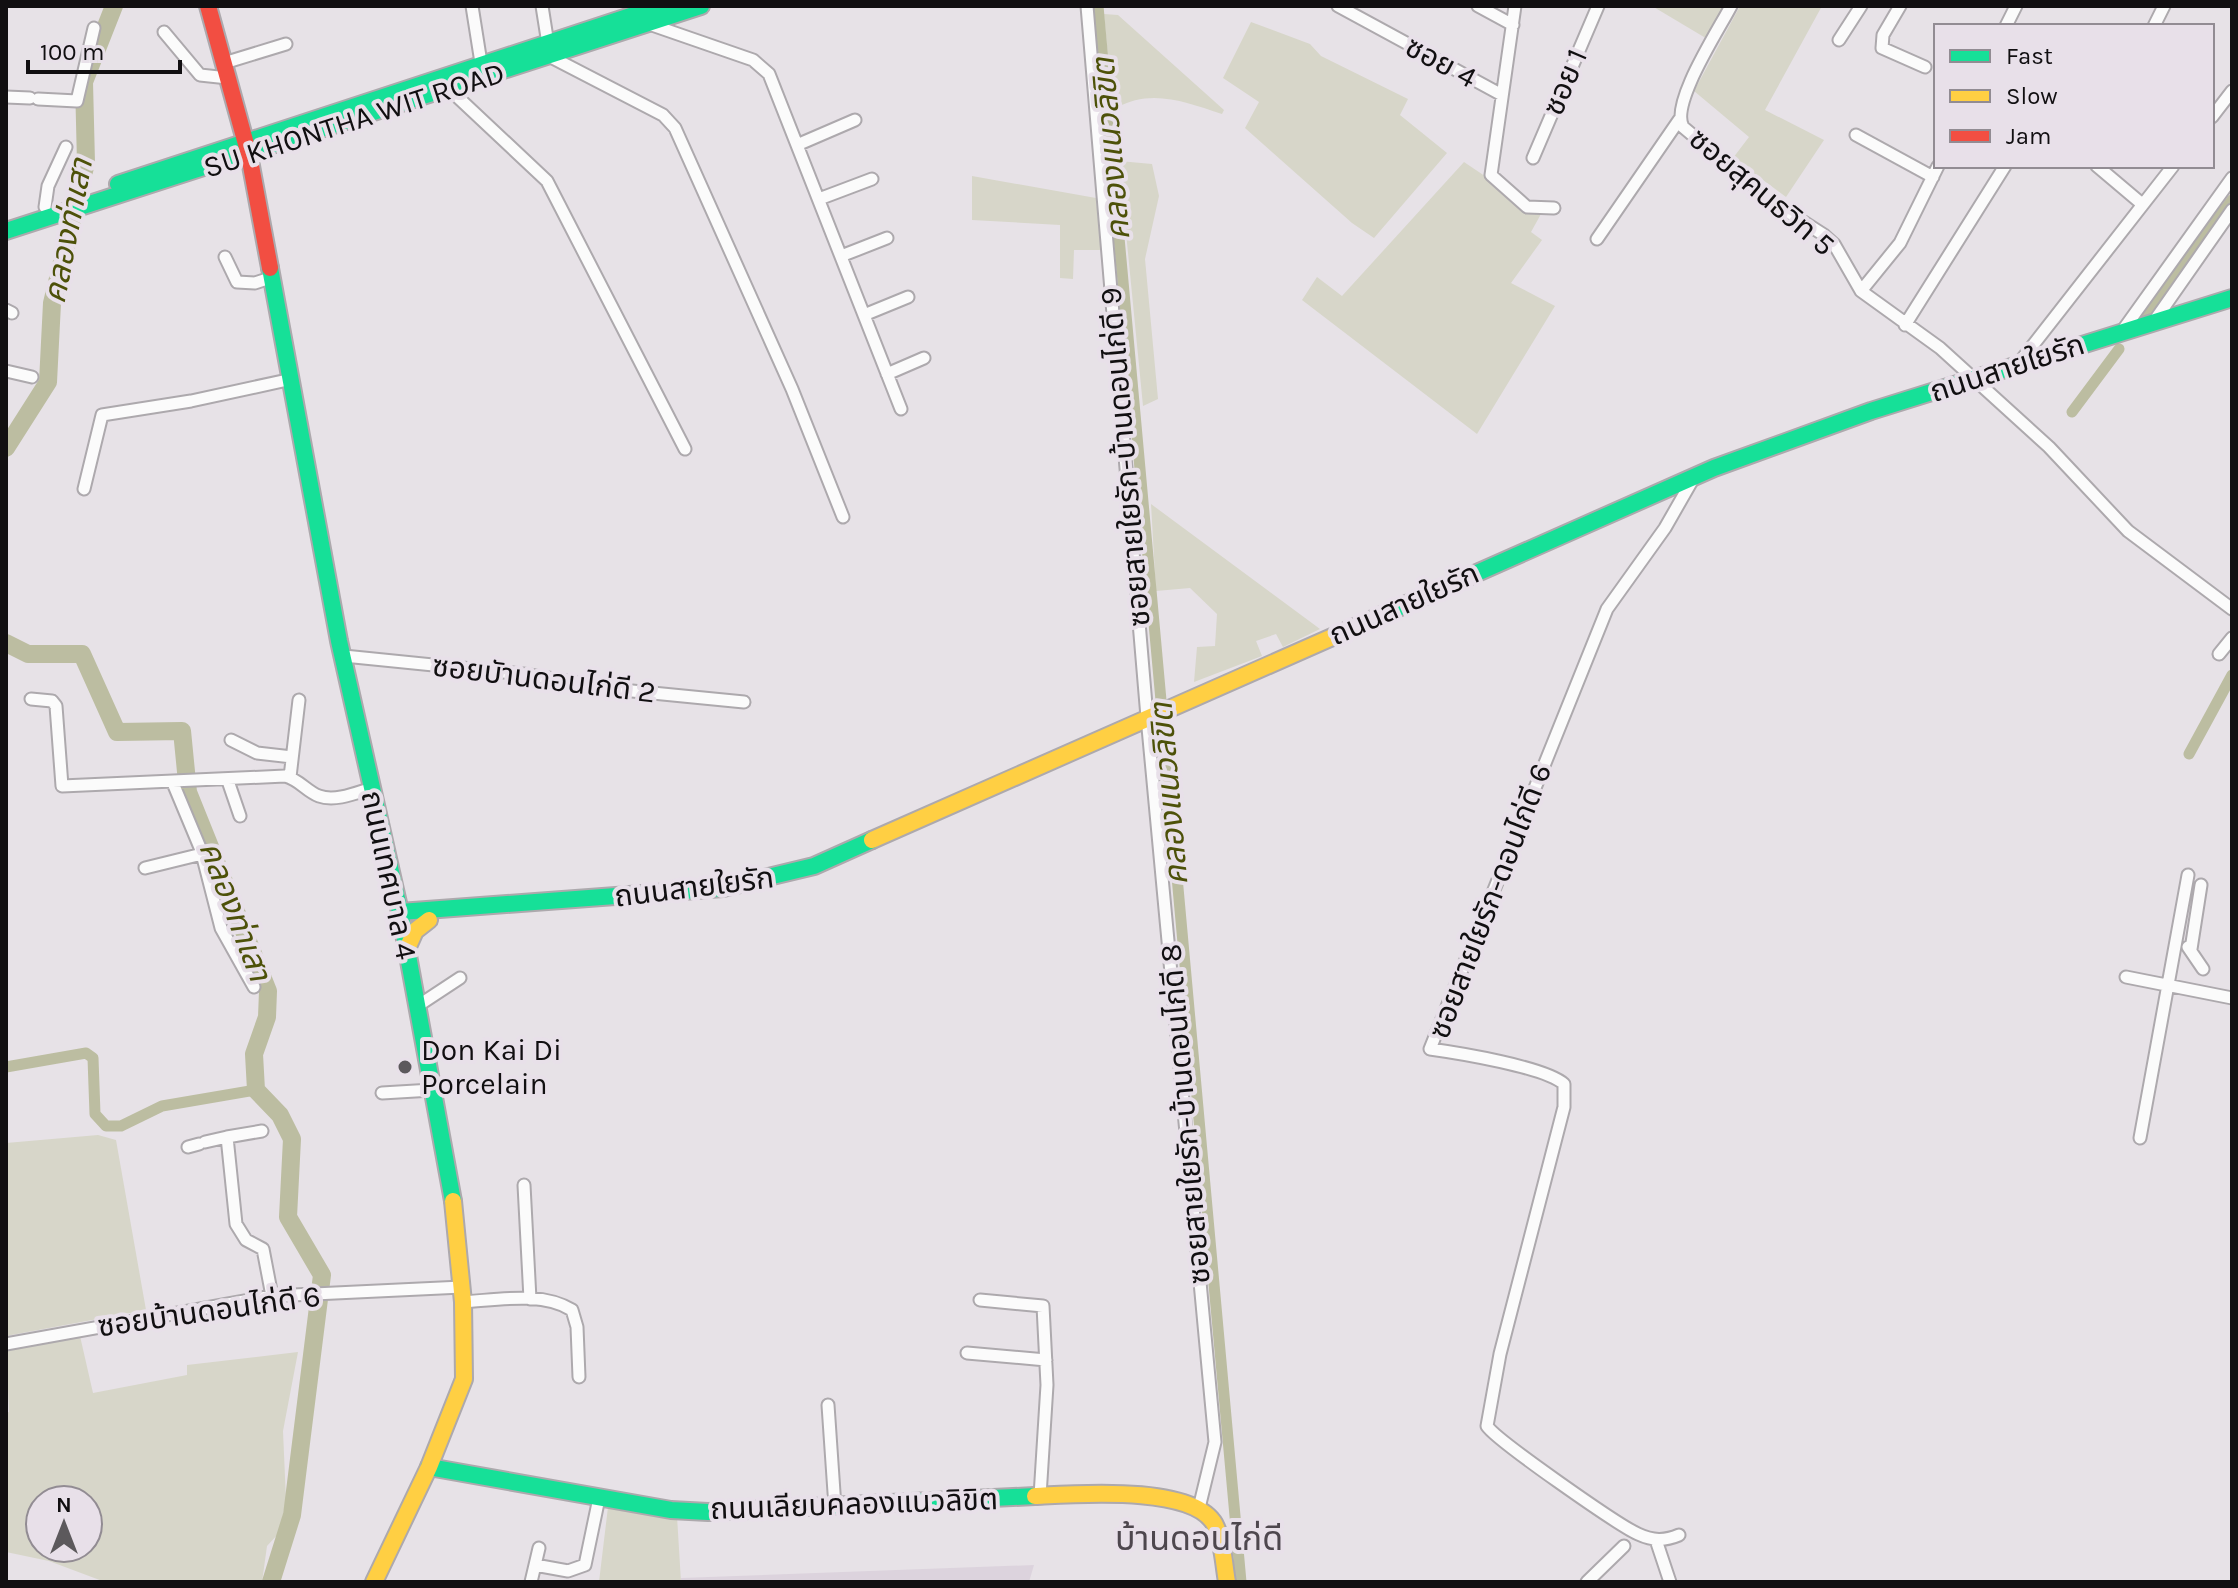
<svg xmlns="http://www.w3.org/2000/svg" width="2238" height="1588" viewBox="0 0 2238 1588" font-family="Karla,'Noto Sans Thai',sans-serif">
<rect width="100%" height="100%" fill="#e7e2e7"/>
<!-- built -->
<path fill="#dcd3dd" d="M1034,1565L1029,1582H681V1578Z"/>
<!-- green -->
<path fill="#d7d6c9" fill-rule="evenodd" d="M1652,6H1726L1709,40Z
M1740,6H1822L1765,110L1824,140L1786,197L1733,158L1749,137L1694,91Z
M1104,14L1118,15L1224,110L1222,114C1186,102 1151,88 1116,108L1112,98Z
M1251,22L1310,44L1321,56L1408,99L1400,115L1447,153L1374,238L1352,223L1245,128L1259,102L1223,78Z
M1119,161L1152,164L1159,196L1145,259L1158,399L1143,406Z
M1464,162L1541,214L1531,232L1542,240L1511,283L1555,306L1477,434L1302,300L1317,277L1342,296Z
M972,176L1096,198L1101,250H1074L1073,279L1060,278V225L972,220Z
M1151,504L1320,629L1283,647L1276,634L1256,641L1262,656L1194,682L1197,647L1215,646L1217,614L1190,588L1156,591Z
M98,1135L116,1140L146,1310L6,1336V1143Z
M80,1336L93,1393L187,1375V1365L298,1352L283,1431L286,1500L279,1533L267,1546L262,1582H105L49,1561L6,1552V1413L9,1412L6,1348ZM40,1500H88V1548H40Z
M608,1507L677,1516L681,1582H599Z"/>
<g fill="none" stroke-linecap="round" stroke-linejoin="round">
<!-- canal -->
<path stroke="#bcbda1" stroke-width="11" d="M1098,6L1241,1582
M2147,314L2232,200
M2072,412L2119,349
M2189,754L2232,675
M6,1067L86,1053L93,1058L95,1114L106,1126H121L162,1106L256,1090"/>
<!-- river -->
<path stroke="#bcbda1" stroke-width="18" d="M6,448L48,382L52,303L86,163L84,82L114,6
M6,643L28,654H82L117,732L182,731L188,792L268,991L267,1017L254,1054L256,1090L280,1115L292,1139L288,1217L322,1275L292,1515L271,1582"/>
<defs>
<path id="street" d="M472,6L482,69
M542,6L548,44
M1087,6L1147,717L1215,1442L1199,1508
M1338,6L1502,95
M1478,6L1513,25
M1515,6L1491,175L1527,207L1554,208
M1731,6C1718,31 1670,104 1683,127L1771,201L1824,235L1834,244L1861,291L1940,348L2049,447L2128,531L2232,609
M1900,6L1883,35L1882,48L1925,67
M649,24L753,60L769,74L901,409
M2006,26L2016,6
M2154,26L2164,6
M164,32L200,75L228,78
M1839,40L1861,6
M549,56L663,115L675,128L792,389L843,517
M224,63L286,44
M449,89L547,181L685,449
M6,97L30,98
M38,99L77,101L94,28
M2212,117L2232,91
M1856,135L1933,177
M797,145L855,120
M1533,158L1598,6
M2097,166L2142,204
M819,199L872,179
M45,207L48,186L66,147
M1597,239L1679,120
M841,256L887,238
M225,257L237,282L255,283L273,277
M1861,291L1900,243L1938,166
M6,310L12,313
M864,315L908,297
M2155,320L2232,210
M1905,325L2005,166
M2123,330L2232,178
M2019,363L2173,166
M6,371L32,377
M887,374L924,358
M84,489L102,415L191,401L292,379
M2219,654L2232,638
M344,656L523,674L622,690L744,702
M31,699L52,701L56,706L62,786L285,776C300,780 306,791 319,796C335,802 356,793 372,788
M231,740L257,753L292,757
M290,777L299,700
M228,781L240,816
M173,783L201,850L221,928L254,987
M145,868L202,854
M2188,947L2203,969
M2191,949L2201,885
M2126,977L2232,998
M416,1007L460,978
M382,1093L432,1090
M262,1131L227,1137L236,1224L246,1240L263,1249L272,1296
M2140,1138L2188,875
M205,1142L227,1137
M188,1147L199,1144
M524,1185L530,1299
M980,1300L1043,1306L1047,1385L1040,1496
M463,1302C498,1300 541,1291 572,1310L577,1327L579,1377
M6,1344L272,1296L462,1287
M967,1353L1046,1360
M828,1405L835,1507
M1679,1535C1665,1541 1653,1541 1638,1534C1618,1525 1496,1440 1487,1426L1500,1354L1564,1107V1084C1545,1067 1459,1053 1430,1049L1607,609L1665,528L1693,479
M1656,1540L1670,1582
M535,1565L539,1548
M531,1582L535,1565L568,1571L585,1565L599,1498
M1587,1582L1624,1546"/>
<path id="fast" d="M118,184L661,6
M6,231L701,6
M270,268L339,641L400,912L453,1201
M1364,623L1714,468L1871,411L2232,298
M400,912L723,888L814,866L872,840
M429,1467L671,1510L708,1512L1035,1496"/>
<path id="slow" d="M872,840L1364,623
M406,951L415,931L429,920
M1035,1496C1075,1494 1198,1484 1216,1527C1223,1543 1224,1565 1227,1582
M374,1582L429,1467L464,1379L463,1302L453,1201"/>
<path id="jam" d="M208,6L249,155L270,268"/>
</defs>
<!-- street casing -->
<use href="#street" stroke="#ada9ad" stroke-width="15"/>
<!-- fast casing -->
<use href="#fast" stroke="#ada9ad" stroke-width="20"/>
<!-- slow casing -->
<use href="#slow" stroke="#ada9ad" stroke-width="20"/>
<!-- jam casing -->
<use href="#jam" stroke="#ada9ad" stroke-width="20"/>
<!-- street -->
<use href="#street" stroke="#fbfbfb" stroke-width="11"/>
<!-- fast -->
<use href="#fast" stroke="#16e098" stroke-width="16"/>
<!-- slow -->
<use href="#slow" stroke="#ffcf43" stroke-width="16"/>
<!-- jam -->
<use href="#jam" stroke="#f24e42" stroke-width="16"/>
</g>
<!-- markers -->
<circle fill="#5c595c" stroke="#e8e0e9" stroke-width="3" cx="405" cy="1067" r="8"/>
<g text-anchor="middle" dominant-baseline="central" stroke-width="8" stroke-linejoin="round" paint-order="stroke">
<!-- street labels -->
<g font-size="30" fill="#110f11" stroke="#e8e0e9">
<text transform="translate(1441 62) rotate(28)">ซอย 4</text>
<text transform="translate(1565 82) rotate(-67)">ซอย 1</text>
<text transform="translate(354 120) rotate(-18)">SU KHONTHA WIT ROAD</text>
<text transform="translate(1762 192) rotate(40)">ซอยสุคนธวิท 5</text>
<text transform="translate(2007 368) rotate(-18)">ถนนสายใยรัก</text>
<text transform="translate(1125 457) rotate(-95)">ซอยสายใยรัก-บ้านดอนไก่ดี 9</text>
<text transform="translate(1404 604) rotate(-24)">ถนนสายใยรัก</text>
<text transform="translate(544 679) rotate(7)">ซอยบัานดอนไก่ดี 2</text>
<text transform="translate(389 875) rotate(78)">ถนนเทศบาล 4</text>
<text transform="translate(694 887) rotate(-7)">ถนนสายใยรัก</text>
<text transform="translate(1490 901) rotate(-69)">ซอยสายใยรัก-ดอนไก่ดี 6</text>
<text transform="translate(1185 1114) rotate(-95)">ซอยสายใยรัก-บ้านดอนไก่ดี 8</text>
<text transform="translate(209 1311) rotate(-8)">ซอยบ้านดอนไก่ดี 6</text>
<text transform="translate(854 1504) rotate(-2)">ถนนเลียบคลองแนวลิขิต</text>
</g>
<!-- poi labels -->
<g font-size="30" fill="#110f11" stroke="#e8e0e9" text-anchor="start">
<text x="421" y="1050">Don Kai Di<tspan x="421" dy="34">Porcelain</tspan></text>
</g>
<!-- water labels -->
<g font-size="32" font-style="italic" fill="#4d5109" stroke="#e8e0e9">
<text transform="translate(1111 149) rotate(-95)">คลองแนวลิขิต</text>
<text transform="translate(68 231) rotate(-79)">คลองท่าเสา</text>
<text transform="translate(1169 794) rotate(-95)">คลองแนวลิขิต</text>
<text transform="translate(235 911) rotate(69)">คลองท่าเสา</text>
</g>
<!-- quarter labels -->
<g font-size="34" fill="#4e474e" stroke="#e8e0e9">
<text x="1199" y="1539">บ้านดอนไก่ดี</text>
</g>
</g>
<!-- border -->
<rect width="2238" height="1588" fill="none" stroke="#110f11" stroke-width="16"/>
<!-- legend -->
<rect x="1934" y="24" width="280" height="144" fill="#e8e0e9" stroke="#928c93" stroke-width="2"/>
<rect x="1950" y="50" width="40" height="12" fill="#16e098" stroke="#928c93" stroke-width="2"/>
<text x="2006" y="64" font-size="24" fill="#110f11">Fast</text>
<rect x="1950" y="90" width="40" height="12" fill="#ffcf43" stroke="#928c93" stroke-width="2"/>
<text x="2006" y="104" font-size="24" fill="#110f11">Slow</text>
<rect x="1950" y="130" width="40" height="12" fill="#f24e42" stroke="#928c93" stroke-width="2"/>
<text x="2006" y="144" font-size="24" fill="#110f11">Jam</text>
<!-- north arrow -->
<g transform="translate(64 1524)"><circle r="38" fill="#e8e0e9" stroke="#928c93" stroke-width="2"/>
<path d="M0-6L14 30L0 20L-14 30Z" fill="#5c595c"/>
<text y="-12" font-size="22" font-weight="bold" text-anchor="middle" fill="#110f11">N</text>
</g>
<!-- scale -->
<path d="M28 60v12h152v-12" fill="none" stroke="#110f11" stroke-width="4"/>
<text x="40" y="60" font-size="24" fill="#110f11" stroke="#e8e0e9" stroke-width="6" paint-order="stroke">100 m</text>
</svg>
